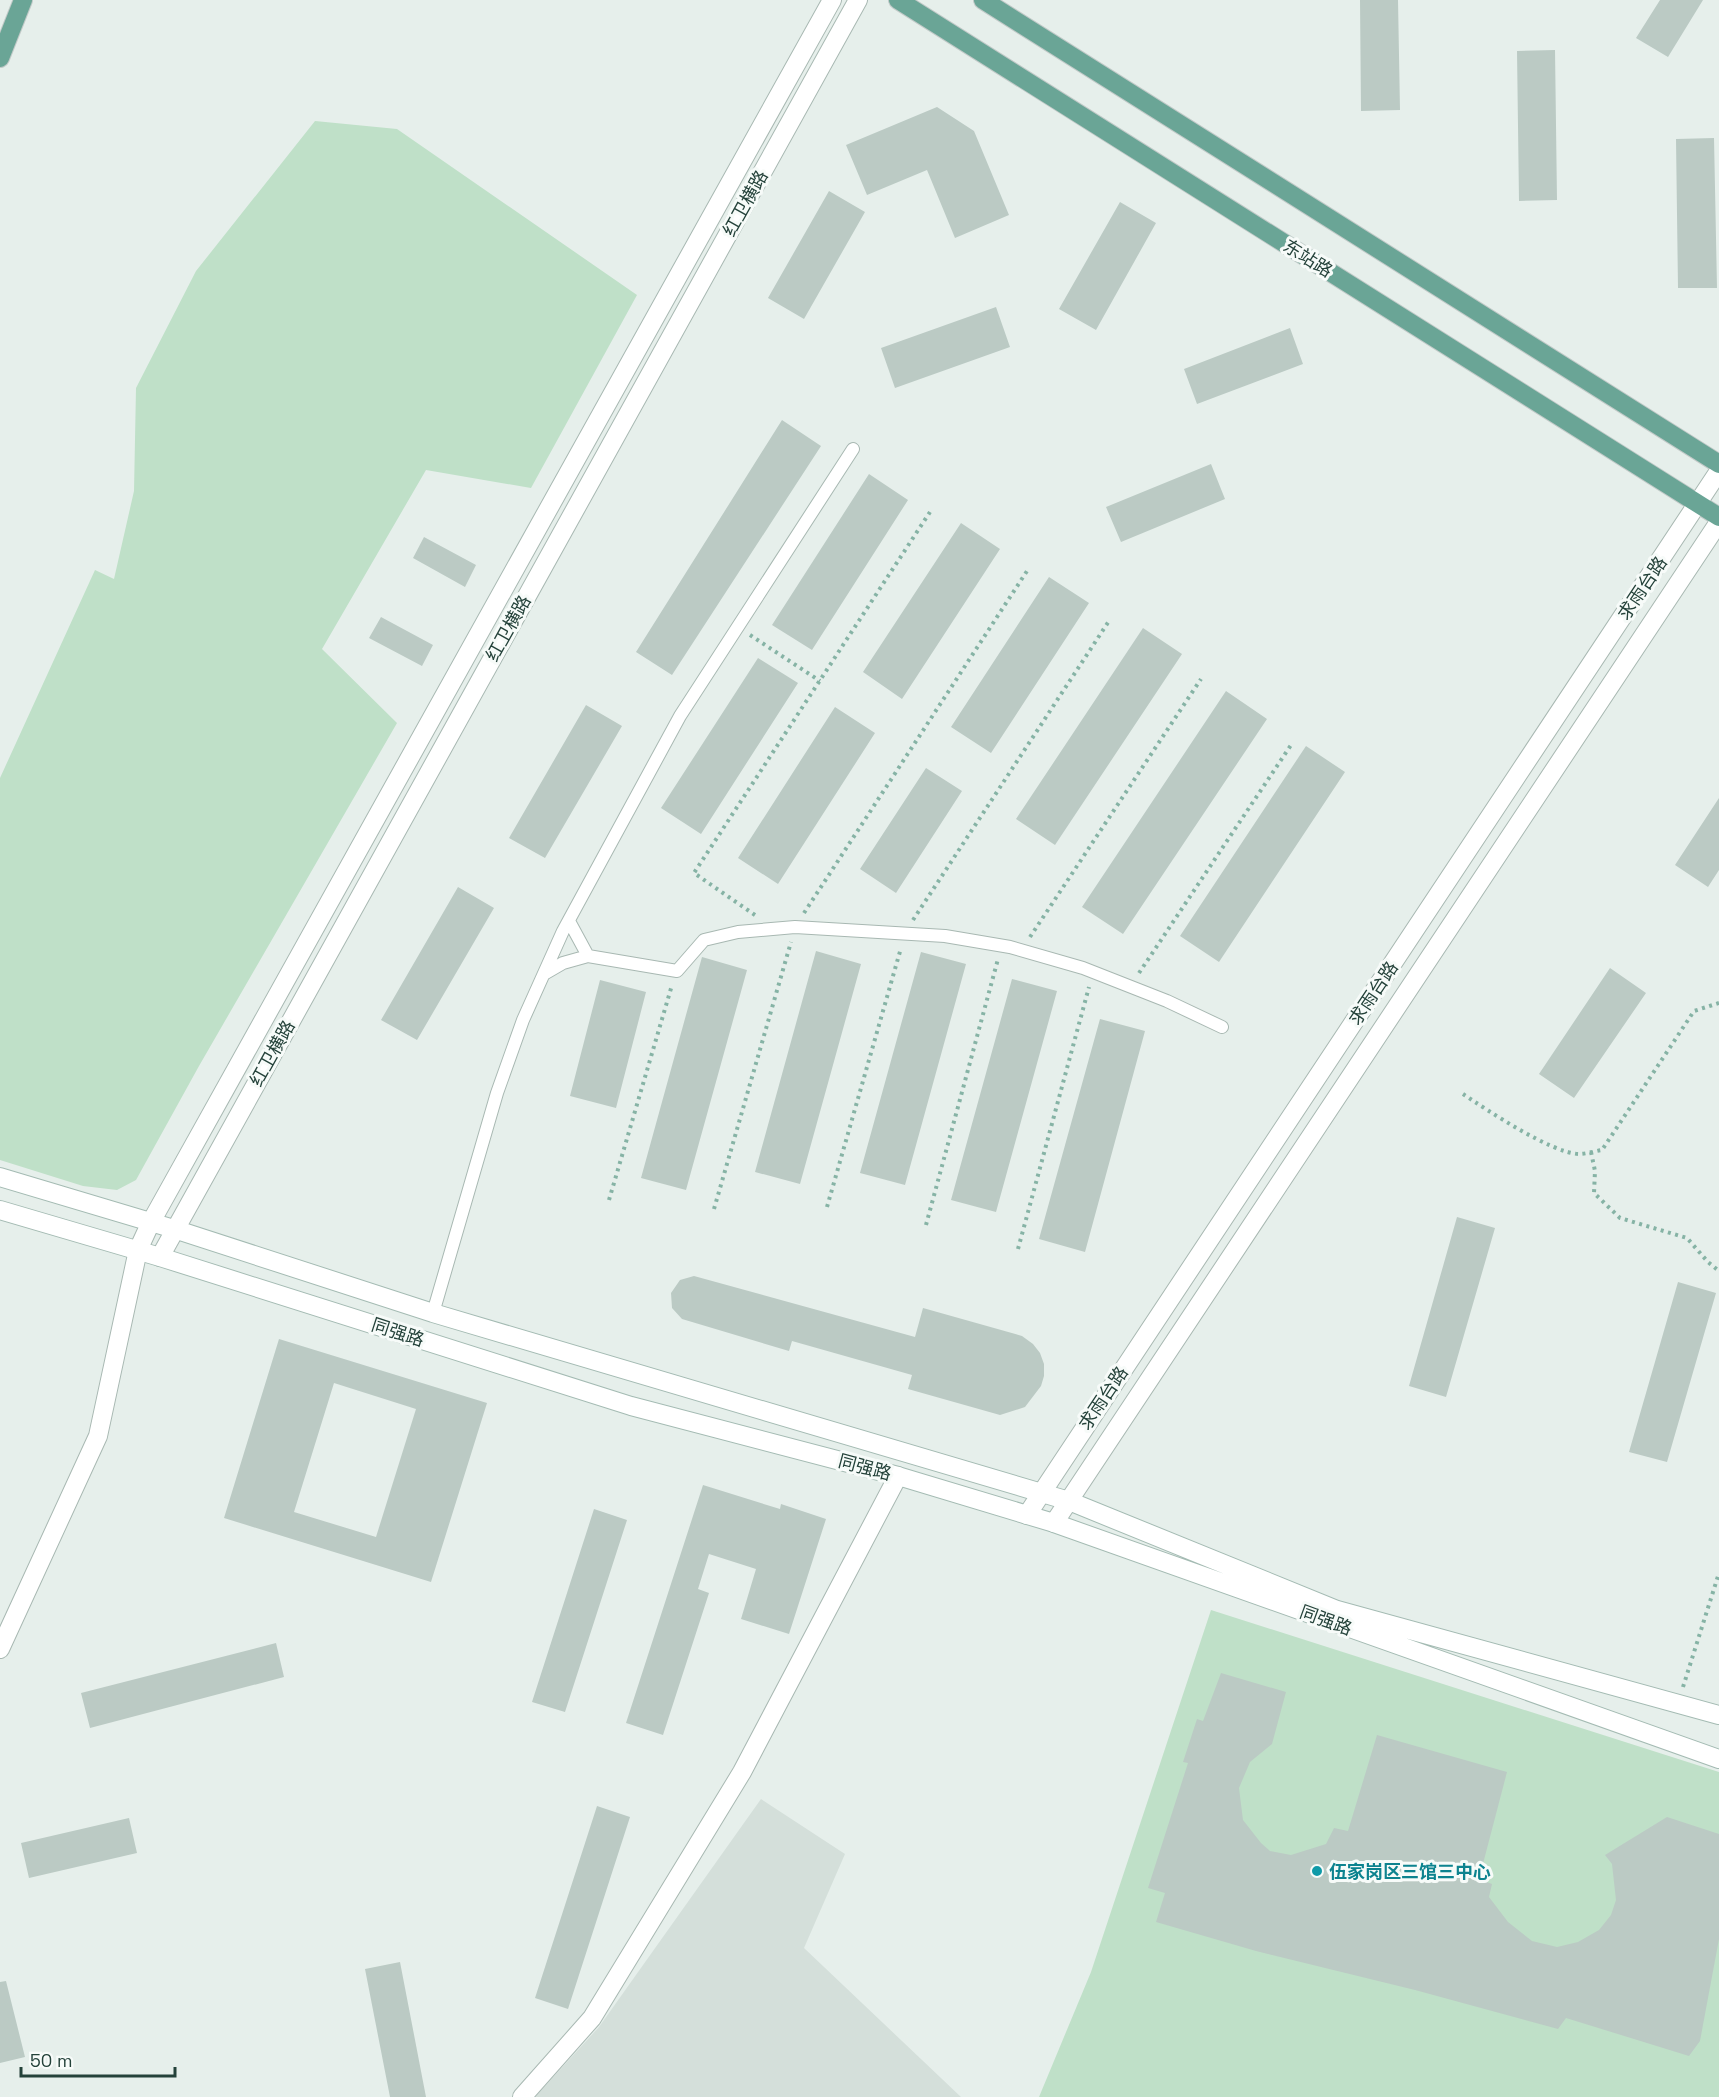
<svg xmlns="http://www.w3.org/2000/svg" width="1719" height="2097" viewBox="0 0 1719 2097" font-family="'Space Grotesk','Noto Sans SC',sans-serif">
<rect width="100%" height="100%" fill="#e6efeb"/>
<!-- built -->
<path fill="#d4dfda" d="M761,1799L845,1854L804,1948L961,2097H535L599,2027Z"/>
<!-- green -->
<path fill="#bfe0c8" d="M315,121L397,129L637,295L531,488L426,470L322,649L397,723L199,1066L136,1180L117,1190L83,1186L0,1160V778L95,570L114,579L134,491L136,388L196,271Z
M1211,1610L1719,1772V2097H1039L1091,1972Z"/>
<!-- building -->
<path fill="#bbcac4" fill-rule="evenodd" d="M1360,0H1398L1400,110L1361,111Z
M1660,0H1703L1668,57L1636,38Z
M1555,50L1557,200L1519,201L1517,51Z
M937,107L974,131L1009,215L955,238L927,170L867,195L846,145Z
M1714,138L1717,288H1678L1676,139Z
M829,191L865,212L804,319L768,298Z
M1120,202L1156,223L1096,330L1059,309Z
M996,307L1010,347L895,388L881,348Z
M1290,328L1303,364L1197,404L1184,369Z
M782,420L821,446L672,675L636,652Z
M1211,464L1225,499L1121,542L1106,507Z
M869,474L908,500L812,650L772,625Z
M961,523L1000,549L902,699L863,672Z
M424,537L476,565L465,587L413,558Z
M1049,577L1089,603L991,753L951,727Z
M381,617L433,645L422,666L369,638Z
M1143,628L1182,654L1055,845L1016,819Z
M758,658L798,683L701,834L661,808Z
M1226,691L1267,719L1123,934L1082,907Z
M586,705L622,726L545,858L509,838Z
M835,707L875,733L778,884L738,858Z
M1306,746L1345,772L1219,962L1180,936Z
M926,768L962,791L896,893L860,869Z
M1719,798V870L1708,887L1675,865Z
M458,887L494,908L417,1040L381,1020Z
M816,951L861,964L800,1184L755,1172Z
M921,952L966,964L905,1185L860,1173Z
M702,957L747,970L686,1190L641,1178Z
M1610,968L1646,993L1574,1098L1539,1074Z
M1012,979L1057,991L996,1212L951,1200Z
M600,980L646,992L616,1108L570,1096Z
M1100,1019L1145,1031L1085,1252L1039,1239Z
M1457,1217L1495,1228L1446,1397L1409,1386Z
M694,1276L915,1337L923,1308L1022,1336L1033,1344L1040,1353L1044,1364V1376L1041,1386L1025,1407L1000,1415L908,1389L912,1375L792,1341L789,1351L682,1319L672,1308L671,1293L680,1280Z
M1678,1282L1716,1293L1667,1462L1629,1452Z
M279,1339L487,1403L431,1582L224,1518ZM334,1383L416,1409L376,1537L294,1512Z
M703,1485L780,1509L781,1504L826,1519L789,1634L741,1619L756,1569L709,1554L698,1589L709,1593L663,1735L626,1723Z
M594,1509L627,1520L565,1712L532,1702Z
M276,1643L284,1677L90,1728L81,1693Z
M1221,1673L1286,1692L1272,1744L1250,1762L1239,1788L1243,1820L1261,1843L1270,1851L1291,1855L1326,1844L1334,1828L1348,1831L1377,1735L1507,1772L1479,1879L1492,1884L1489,1897L1508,1922L1532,1941L1557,1947L1578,1942L1599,1930L1611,1915L1616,1900L1612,1864L1605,1855L1667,1817L1719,1834V1939L1700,2041L1689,2056L1566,2018L1558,2029L1415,1990L1256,1951L1156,1922L1165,1893L1148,1888L1188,1763L1183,1762L1197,1719L1203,1721Z
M597,1806L630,1817L568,2009L535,1998Z
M129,1818L137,1853L29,1878L21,1843Z
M400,1962L426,2097H390L365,1969Z
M6,1981L25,2057L0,2063V1982Z"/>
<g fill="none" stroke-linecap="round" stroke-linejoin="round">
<defs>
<path id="service" d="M569,921L588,956
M544,974L563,963L588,956L677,971L704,940L738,932L795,927L945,936L1010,947L1083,968L1167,1001L1222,1027
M433,1313L497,1093L523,1020L563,931L680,716L853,449"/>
<path id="minor" d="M0,1649L98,1436L138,1250
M522,2097L592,2018L742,1772L898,1476"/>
<path id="tertiary" d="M138,1250L151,1222L832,0
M160,1257L858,0
M1027,1515L1719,471
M1054,1523L1719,522"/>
<path id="secondary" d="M0,1177L174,1229L433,1313L1069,1501L1337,1610L1719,1715
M0,1210L160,1257L631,1406L898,1476L1054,1523L1719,1759"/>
<path id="primary" d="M898,0L1719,517
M983,0L1719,464
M0,58L23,0"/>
</defs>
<!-- service casing -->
<use href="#service" stroke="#a8b8b2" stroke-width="14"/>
<!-- minor casing -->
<use href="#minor" stroke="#a8b8b2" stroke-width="20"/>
<!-- tertiary casing -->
<use href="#tertiary" stroke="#a8b8b2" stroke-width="20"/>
<!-- secondary casing -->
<use href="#secondary" stroke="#a4bbb3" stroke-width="20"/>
<!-- primary casing -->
<use href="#primary" stroke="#c2cac8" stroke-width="20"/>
<!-- path -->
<path stroke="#86b3a5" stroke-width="4" stroke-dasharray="3 4.5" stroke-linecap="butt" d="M750,635L820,681
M804,913L1027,571
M755,915L694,873L930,512
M913,920L1109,621
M1030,937L1201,679
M1139,973L1291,745
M1463,1094C1487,1110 1551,1153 1579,1154C1586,1154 1595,1151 1602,1150L1694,1011L1719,1003
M1591,1152L1595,1171L1594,1193L1620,1218L1687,1238L1708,1262L1719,1271
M609,1200L672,985
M827,1207L901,948
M714,1209L791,942
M926,1225L998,959
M1018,1249L1089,987
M1683,1687L1719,1573"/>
<!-- service -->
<use href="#service" stroke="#fff" stroke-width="12"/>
<!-- minor -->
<use href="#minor" stroke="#fff" stroke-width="18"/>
<!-- tertiary -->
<use href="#tertiary" stroke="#fff" stroke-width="18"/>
<!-- secondary -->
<use href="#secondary" stroke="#fff" stroke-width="18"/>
<!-- primary -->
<use href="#primary" stroke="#6aa596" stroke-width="18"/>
</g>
<!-- markers -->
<circle fill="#0f9aa8" stroke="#f7fbf9" stroke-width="2" cx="1317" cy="1871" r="6"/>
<g text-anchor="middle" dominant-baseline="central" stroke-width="6" stroke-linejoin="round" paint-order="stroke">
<!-- street labels -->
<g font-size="18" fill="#24423a" stroke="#f7fbf9">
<text transform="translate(745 203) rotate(-61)">红卫横路</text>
<text transform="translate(1308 258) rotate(32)">东站路</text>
<text transform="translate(1642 588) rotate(-56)">求雨台路</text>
<text transform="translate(508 628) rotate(-61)">红卫横路</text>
<text transform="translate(1373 993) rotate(-56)">求雨台路</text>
<text transform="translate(272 1053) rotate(-61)">红卫横路</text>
<text transform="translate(398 1332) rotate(18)">同强路</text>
<text transform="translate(1103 1398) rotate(-56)">求雨台路</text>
<text transform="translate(865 1467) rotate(15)">同强路</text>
<text transform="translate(1326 1620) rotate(20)">同强路</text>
</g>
<!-- culture labels -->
<g font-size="18" font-weight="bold" fill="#0d838f" stroke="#f7fbf9" text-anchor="start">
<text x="1329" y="1871">伍家岗区三馆三中心</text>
</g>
</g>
<!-- scale -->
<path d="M21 2067v9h154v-9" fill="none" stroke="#24423a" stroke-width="3"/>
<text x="30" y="2067" font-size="18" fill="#24423a" stroke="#f7fbf9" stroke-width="4.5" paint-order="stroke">50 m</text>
</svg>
